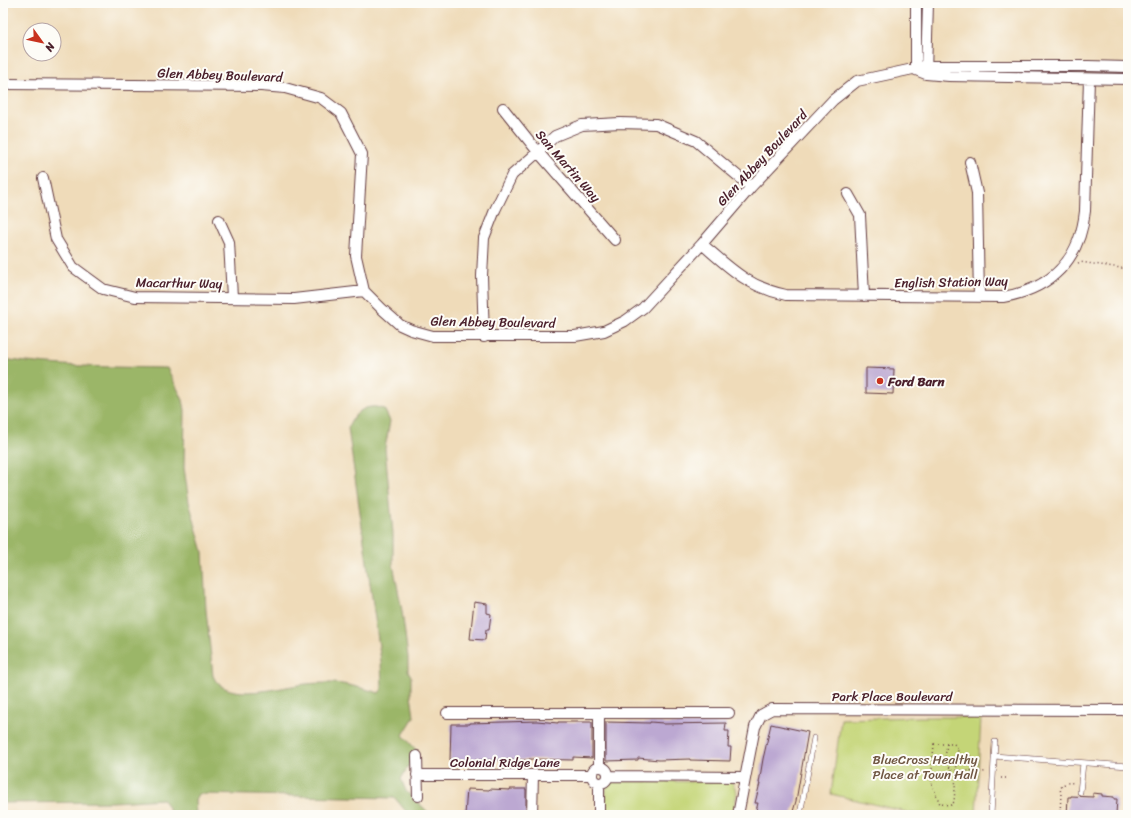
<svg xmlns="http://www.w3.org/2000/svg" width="1131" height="818" viewBox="0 0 1131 818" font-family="Sriracha,sans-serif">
<rect width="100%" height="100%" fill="#fdfcf7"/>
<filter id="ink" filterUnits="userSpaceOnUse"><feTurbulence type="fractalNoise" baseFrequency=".025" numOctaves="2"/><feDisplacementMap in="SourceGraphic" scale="8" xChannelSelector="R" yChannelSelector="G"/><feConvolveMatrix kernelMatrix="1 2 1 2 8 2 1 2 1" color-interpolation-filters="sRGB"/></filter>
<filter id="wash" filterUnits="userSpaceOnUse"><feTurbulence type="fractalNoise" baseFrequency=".012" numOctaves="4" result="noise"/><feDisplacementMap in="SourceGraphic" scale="16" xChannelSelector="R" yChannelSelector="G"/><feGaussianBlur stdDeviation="0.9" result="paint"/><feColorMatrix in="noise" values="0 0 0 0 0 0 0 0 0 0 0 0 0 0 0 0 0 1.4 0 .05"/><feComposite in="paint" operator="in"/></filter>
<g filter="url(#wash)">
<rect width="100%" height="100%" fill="#efdbb9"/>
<!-- green -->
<path fill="#c4d577" stroke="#877a51" d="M920,717H981L976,815H919L831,794L841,719Z
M611,781L732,782L737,792L733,815H606V788Z"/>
<!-- forest -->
<path fill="#9bb668" stroke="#726a4a" d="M3,359C57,367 113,367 167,368L183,400L185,410L184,468L189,502L203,552L206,610L213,676C225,705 283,686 306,684C315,683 325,683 334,683C348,684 365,689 379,693L382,689L381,661L348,428C352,418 359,408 371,407C375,406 380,408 384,409L390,421L385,448L393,534V564L402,611L408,657V671L411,676V695L414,717L403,735L417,751L401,779L406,791L428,812L434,815H409L395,798L198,794L195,800L196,815H172L163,799L113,802L3,803Z"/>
<g id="blocks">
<!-- building -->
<path fill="#bca8d2" d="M866,368L894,369L893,394L866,393Z
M474,602L487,604V613L491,614L489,630H486L485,640L470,639Z
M537,721L558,723V722H592V758L573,757V760L529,759V760H450L451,724H470V723Z
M606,722L650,723V722L663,723V724L726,723L725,731H729L728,747H731L730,761L690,760V759L659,760L638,758V760L606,761Z
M771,724L808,732L796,801L792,815H755L758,803H755L760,783H759L763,759Z
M467,789L489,790L490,789L510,790V789H526V815H465Z
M1093,793L1102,794V796L1114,797V799H1117L1116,814L1114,815H1067L1068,797H1071V796L1093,797Z"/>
</g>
</g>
<g filter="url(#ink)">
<use href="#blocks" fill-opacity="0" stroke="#633b40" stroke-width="1"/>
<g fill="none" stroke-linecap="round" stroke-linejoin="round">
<defs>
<path id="lane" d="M994,756L1128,766
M1080,792L1083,763
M800,815L814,738
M991,815L995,742"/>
<path id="street" d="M916,70L926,74L949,76L1128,79
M916,70V3
M926,72L928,3
M3,84L261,86L285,88L321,98L341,113L362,154L356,256L364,291L382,309L400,325L411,330L433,336H575L604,331L625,321L643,308L702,244L751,187L833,100L857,81L927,66H1088L1128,67
M503,108L538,152L615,240
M970,162L977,193L979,297
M43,178L56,239L73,267L103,289L135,297L294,299L364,291
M848,194L860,215L864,296
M219,220L229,242L232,297
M702,244C730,268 748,287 786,295L1003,297C1051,289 1080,260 1085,211L1089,79
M484,337L482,276L484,238L495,210L512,175L538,152L555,136L582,125L620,123L656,124L696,141L751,187
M447,713H729
M417,756L418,796
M599,767V713
M592 775a8 8 0 1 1 16 0a8 8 0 1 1-16 0Z
M417,775H592
M608,776L745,777
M532,815L533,775
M599,815V783
M738,815L755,727L761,715L772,709L1128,710"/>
</defs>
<!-- lane casing -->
<use href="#lane" stroke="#633b40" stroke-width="6"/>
<!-- street casing -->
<use href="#street" stroke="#633b40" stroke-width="12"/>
<!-- path -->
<path stroke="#633b40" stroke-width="1.5" stroke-dasharray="1 3" stroke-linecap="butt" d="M1078,263L1080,262L1128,269
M934,744H954L958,748L954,802L951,805L940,804L931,782Z
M947,744L945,758L951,770L986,772
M958,754L972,756L971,772
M933,757L945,758
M1001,778H1007
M1060,815L1061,793L1060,789C1064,783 1067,782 1074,783"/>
<!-- lane -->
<use href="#lane" stroke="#fff" stroke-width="5"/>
<!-- street -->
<use href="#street" stroke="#fff" stroke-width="10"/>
</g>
</g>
<!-- markers -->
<circle fill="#c8321e" stroke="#fdfcf7" stroke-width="1.5" cx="880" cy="381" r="4"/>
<g text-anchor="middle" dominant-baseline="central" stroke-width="4" stroke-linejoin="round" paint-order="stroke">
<!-- street labels -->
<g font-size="13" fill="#4a1f2b" stroke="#fdfcf7">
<text transform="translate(220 75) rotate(2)">Glen Abbey Boulevard</text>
<text transform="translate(762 158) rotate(-47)">Glen Abbey Boulevard</text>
<text transform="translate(568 166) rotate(49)">San Martin Way</text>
<text transform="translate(951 282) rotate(-1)">English Station Way</text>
<text transform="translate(179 283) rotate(1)">Macarthur Way</text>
<text transform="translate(493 322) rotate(1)">Glen Abbey Boulevard</text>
<text x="892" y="696">Park Place Boulevard</text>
<text x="505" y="762">Colonial Ridge Lane</text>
</g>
<!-- poi labels -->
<g font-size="13" font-weight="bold" fill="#4a1f2b" stroke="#fdfcf7" text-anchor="start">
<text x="888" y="381">Ford Barn</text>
</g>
<!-- park labels -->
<g font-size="13" fill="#6f5642" stroke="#fdfcf7">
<text x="925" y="759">BlueCross Healthy<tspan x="925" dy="15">Place at Town Hall</tspan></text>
</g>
</g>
<!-- margin -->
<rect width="1131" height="818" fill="none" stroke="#fdfcf7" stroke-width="16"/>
<!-- north arrow -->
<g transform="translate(42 42) rotate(123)"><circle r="19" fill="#fdfcf7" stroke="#b5a4a5"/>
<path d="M0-3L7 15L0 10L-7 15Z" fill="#c8321e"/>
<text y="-6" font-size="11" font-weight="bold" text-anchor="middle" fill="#4a1f2b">N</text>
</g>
</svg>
